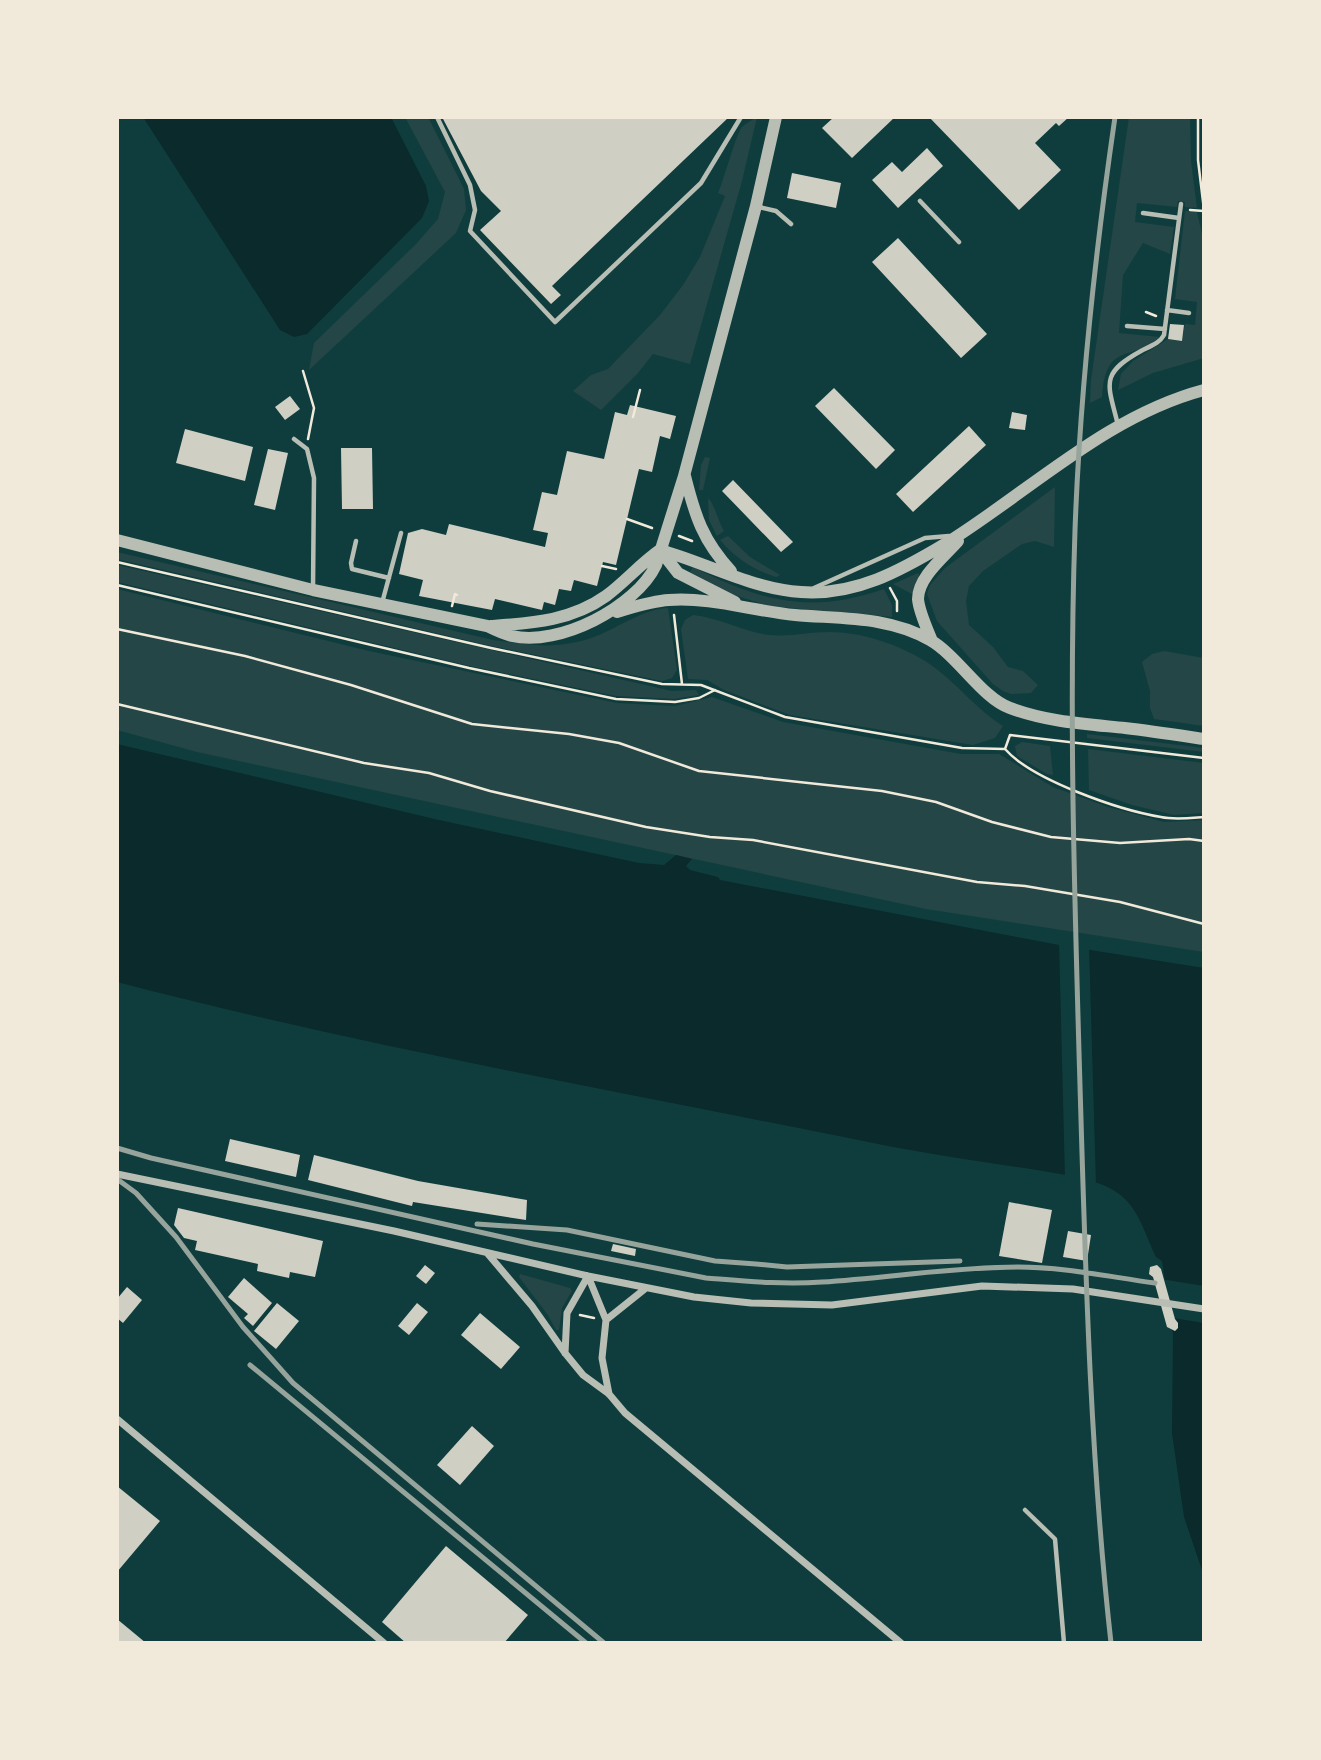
<svg xmlns="http://www.w3.org/2000/svg" width="1321" height="1760" viewBox="0 0 1321 1760" font-family="'Alegreya Sans',sans-serif">
<rect width="100%" height="100%" fill="#0f3d3e"/>
<!-- green -->
<path fill="#244646" d="M405,117H428L464,189L466,210L456,233L309,370L314,343L416,244L438,219L445,192Z
M757,117L742,181L690,364L653,354L638,373L601,410L573,391L591,375L608,369L660,315L683,285L700,257L725,196L718,193C724,180 736,134 742,127C746,123 752,120 757,117Z
M1129,117H1190L1191,161L1197,208L1185,207V202L1178,201L1177,207L1137,203L1135,222L1174,227L1170,254L1143,243L1123,275L1119,333L1160,337C1129,363 1106,341 1102,397L1090,403L1091,380Z
M1185,211L1197,212L1204,243V358L1153,373L1118,390L1121,374L1133,361L1168,339L1182,340L1185,324L1195,325L1197,302L1175,299Z
M705,457L710,458L703,490H699L701,465Z
M1055,487L1054,547L1035,541L1022,544L983,571L969,586L966,601L969,625L993,647L1008,667L1023,671L1038,685L1031,693L1011,694L1003,691L993,684L937,621L927,594L930,585L945,568Z
M708,498C714,503 718,521 724,531L717,536L709,520Z
M728,536L750,557L780,575L776,577C754,570 735,558 720,540Z
M117,552L493,640C530,645 554,650 591,638C618,629 639,610 668,608L677,670L672,678L662,681L492,646L125,561L117,559Z
M117,565L672,691L696,690L699,695L674,699L616,696L470,666L117,582Z
M693,567C761,601 809,615 884,589L892,605V617L769,606L728,593L690,572Z
M918,573L920,577L912,594L893,584Z
M117,589L369,651L617,703L675,706L712,697L783,722L961,754H999L1053,787L1108,807L1164,822L1204,820V952L926,909L197,752L117,730Z
M693,615C721,618 746,633 770,635C789,637 810,632 829,632C862,632 897,644 925,661C954,679 974,708 1003,726L995,738L973,745L790,715L724,690L707,680L688,679L681,629L685,620Z
M1164,651L1204,658V726L1154,719L1150,708V691L1142,662L1152,654Z
M1087,734L1204,748V752L1087,738Z
M1022,742L1050,746L1053,775L1047,774L1017,756L1015,746Z
M1088,749L1204,763V813L1174,815L1132,805L1089,790Z
M520,1274L570,1288L572,1291L562,1308L559,1330H556L548,1315L519,1277Z"/>
<!-- water -->
<path fill="#0a2a2b" d="M143,117H391L426,186L429,201L422,218L307,334L294,337L280,330Z
M117,744L439,820L639,863L664,865L676,855L692,859L686,866L690,870L718,877L720,880L1059,945L1204,968V1576L1184,1517L1172,1433L1173,1334L1162,1261L1156,1257C1136,1212 1134,1191 1081,1178C1019,1166 956,1159 893,1147C634,1094 374,1049 117,982Z"/>
<!-- pier -->
<path fill="#0f3d3e" d="M1059,941L1089,946L1096,1185L1065,1179Z
M1161,1279L1204,1286V1323L1167,1317Z"/>
<!-- building -->
<path fill="#cfcfc3" d="M442,117H729L552,286L561,295L551,304L480,230L501,211L481,191Z
M834,117H895L852,158L822,128Z
M929,117H1069L1059,126L1056,123L1035,143L1061,170L1019,210Z
M927,148L943,166L898,208L872,180L892,162L902,172Z
M792,173L841,183L836,208L787,198Z
M898,238L987,334L961,358L872,262Z
M1170,324L1184,325L1182,341L1168,339Z
M834,388L895,450L876,469L815,406Z
M290,396L300,409L285,420L275,407Z
M630,405L676,416L670,439L660,436L652,472L639,469L616,565L603,562L597,586L574,580L571,591L559,589L555,605L544,602L542,610L495,599L492,610L419,596L423,580L399,574L408,533L422,529L446,535L449,524L545,547L548,533L533,530L542,492L557,495L567,451L604,459L615,412L627,415Z
M1012,412L1027,415L1025,430L1009,428Z
M969,426L986,445L913,512L896,494Z
M185,429L253,447L245,481L176,463Z
M341,448H372L373,509H342Z
M268,449L288,453L275,510L254,505Z
M733,480L793,542L781,552L722,491Z
M230,1139L300,1155L296,1177L225,1161Z
M314,1155L418,1181L527,1200L526,1220L413,1202L412,1206L308,1180Z
M1009,1202L1052,1210L1042,1263L999,1256Z
M178,1208L323,1241L315,1277L290,1272L289,1278L257,1271L258,1264L195,1250L197,1241L184,1238L174,1225Z
M1068,1231L1091,1235L1087,1261L1063,1257Z
M613,1244L636,1249L635,1256L611,1251Z
M425,1265L435,1273L426,1284L416,1276Z
M1157,1265L1161,1269L1175,1319L1178,1323V1328L1175,1331L1167,1327L1153,1277L1149,1274L1150,1267Z
M244,1278L272,1303L253,1326L244,1318L248,1314L228,1297Z
M127,1287L142,1300L123,1323L117,1318V1299Z
M277,1303L299,1321L276,1349L254,1331Z
M417,1303L428,1312L409,1335L398,1326Z
M480,1313L520,1347L501,1369L461,1335Z
M472,1426L494,1446L460,1485L437,1465Z
M117,1486L160,1521L117,1572Z
M446,1546L528,1615L504,1643H406L382,1622Z
M117,1619L146,1643H117Z"/>
<g fill="none" stroke-linecap="round" stroke-linejoin="round">
<!-- path -->
<path stroke="#f1e9da" stroke-width="2.5" d="M1198,117V160L1204,210
M1190,210L1204,211
M1146,312L1156,316
M303,371L314,408L308,439
M633,417L640,390
M627,519L652,528
M679,536L692,541
M117,562L491,648L662,684L701,685L785,717L962,748L1005,749C1032,780 1119,810 1161,817C1174,820 1190,818 1204,817
M602,566L616,569
M117,585L469,668L616,699L675,702L699,698L715,690
M890,588L897,601V611
M452,606L455,594L457,595
M674,615L682,684
M117,629L245,656L351,685L472,724L569,734L619,743L699,771L882,791L936,802L992,822L1051,837L1120,843L1189,839L1204,841
M117,704L364,763L429,773L490,791L646,827L710,837L753,840L977,882L1025,886L1120,902L1204,924
M1005,749L1010,735L1204,758
M580,1315L594,1318"/>
<!-- service -->
<path stroke="#b8beb3" stroke-width="4.5" d="M437,117L470,185L475,210L470,231L555,322L701,183L741,117
M920,201L959,242
M759,207L776,211L791,224
M1143,213L1179,218
M1167,310L1189,313
M1127,326L1165,329
M1118,425C1108,384 1099,374 1141,351C1150,346 1159,344 1164,335L1181,204
M294,439L307,449L314,478L313,589
M356,541L351,563L352,569L389,578
M814,588L925,538L949,536
M382,603L401,533
M1025,1510L1055,1539L1064,1643"/>
<!-- minor -->
<path stroke="#b8beb3" stroke-width="7" d="M117,1174L394,1231L588,1276L694,1297L751,1303L832,1305L982,1286L1073,1289L1204,1309
M488,1254L532,1306L565,1353L583,1375L609,1394L625,1413L901,1643
M588,1276L606,1320L602,1358L609,1394
M606,1320L646,1288
M565,1353L567,1313L588,1276
M117,1419L384,1643"/>
<!-- tertiary -->
<path stroke="#b8beb3" stroke-width="12" d="M685,476C695,516 703,541 731,571
M117,540L313,590L487,626C495,630 504,634 512,636C559,647 636,607 656,565L684,476L756,206L776,117
M660,550C707,563 752,589 801,592C855,596 900,571 945,544C1029,492 1106,416 1204,390
M660,550L678,573L735,602
M617,612C634,607 651,601 669,600C711,597 753,611 795,615C841,619 888,616 930,640C958,656 982,698 1010,708C1047,722 1086,724 1125,728C1151,731 1177,735 1204,739
M491,626C532,623 571,621 606,596C625,582 640,564 660,550
M932,641C927,628 919,612 918,599C918,577 945,556 958,541"/>
<!-- rail -->
<path stroke="#97a49c" stroke-width="5" d="M117,1148L151,1158L533,1244L706,1278C744,1281 783,1285 822,1282C888,1278 952,1267 1018,1267C1064,1267 1110,1277 1155,1283
M117,1179L136,1193L176,1237L243,1327L293,1383L604,1643
M477,1224L567,1230L715,1261L756,1264L787,1267L960,1261
M250,1365L586,1643
M1111,1643C1089,1446 1085,1250 1079,1052C1074,878 1069,704 1075,530C1080,392 1095,254 1115,117"/>
</g>
<!-- border -->
<rect width="1321" height="1760" fill="none" stroke="#f1e9da" stroke-width="238"/>
</svg>
